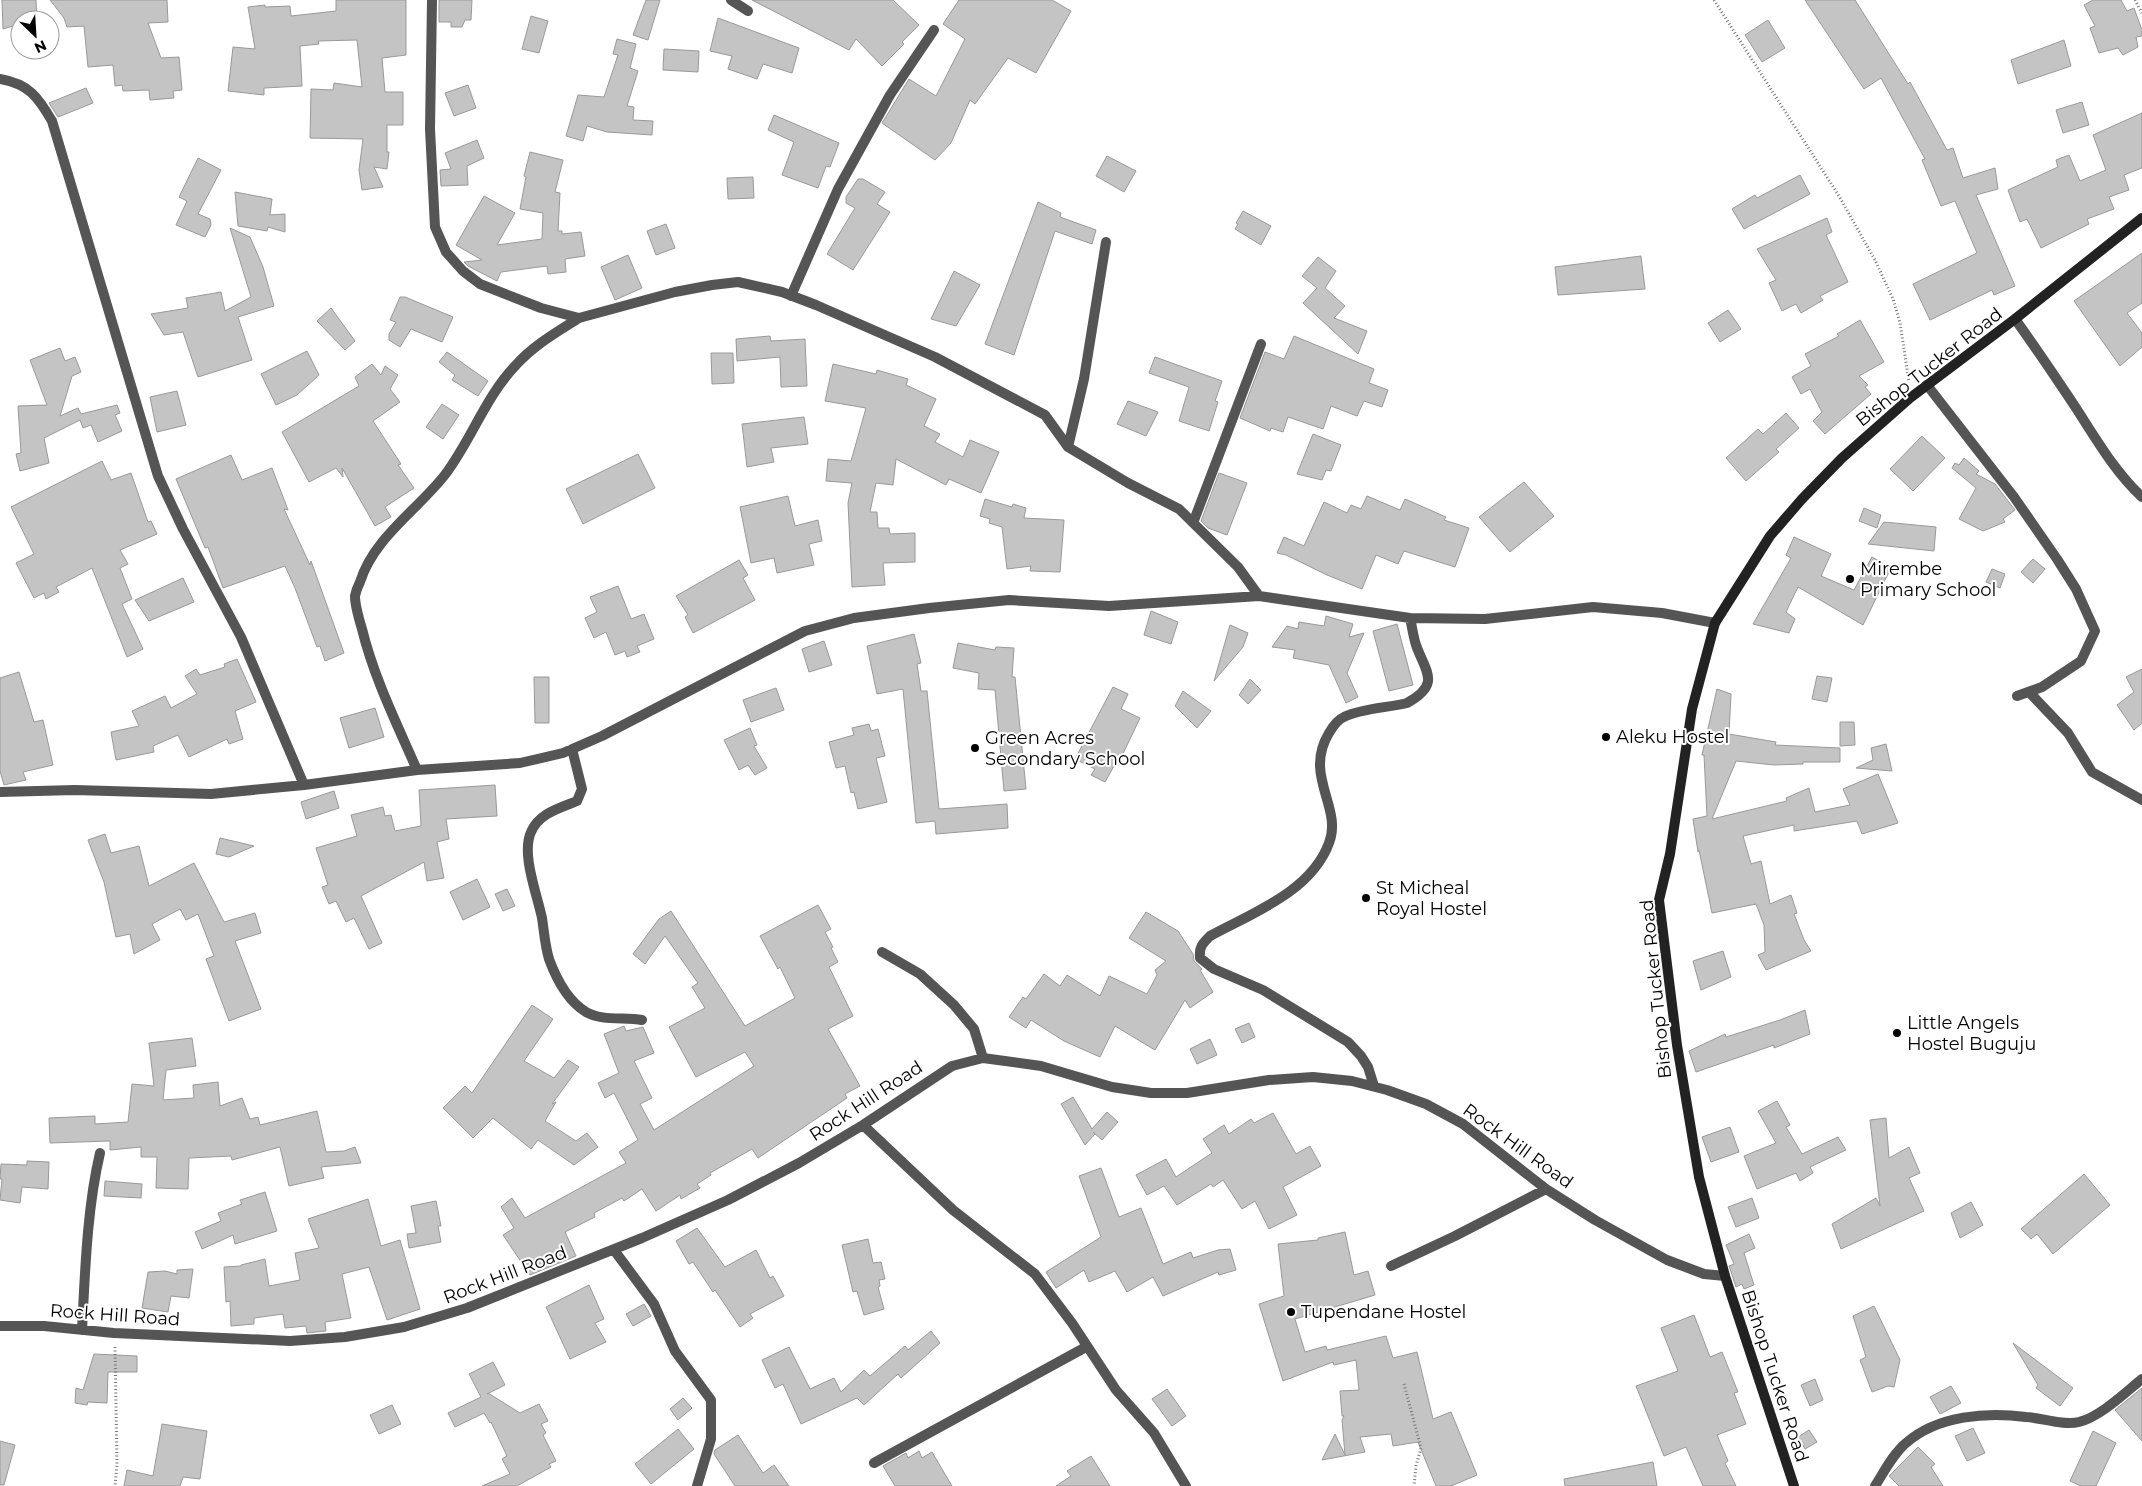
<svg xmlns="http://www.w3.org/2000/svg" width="2142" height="1486" viewBox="0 0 2142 1486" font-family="Montserrat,sans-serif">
<rect width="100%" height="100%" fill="#fff"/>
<!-- building -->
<path fill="#c4c4c4" stroke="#999" d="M2,0H36L37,20H20V24L3,29Z
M50,0H167L168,22L148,23L161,58L179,57L182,90L173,91L174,98L150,100L149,90L123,91L122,85L115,86L113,65L88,67L84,26L67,27L64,18Z
M336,0H406V55L382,58L385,92H403V125H387V152H389L387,169L374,167L383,187L362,190L359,170L363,139L310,138L311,89L333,90L334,83L362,87L357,40L318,41L319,44L300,46L302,86L264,88V95L228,91L233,47L255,49L248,7L265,5V7L290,6L291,16L336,11Z
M439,0H472L471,20H465L462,27H451V22H439Z
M646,0H660L648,40L633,35Z
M752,0H893L919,25L902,42L904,44L882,66L856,39L849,50Z
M959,0H1052L1071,11L1036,73L1008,58L975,104L970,100L951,143L935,160L882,123L909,79L936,96L965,39L943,24Z
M1805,0H1855L1908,84L1910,82L1947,150L1953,148L1963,178L1995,168L1998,189L1976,195L2015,286L1994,295L1992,290L1930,320L1913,284L1977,253L1955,201L1941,206L1922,160L1925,159L1881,78L1864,89Z
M2093,0H2121L2127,11L2134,8L2142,30V36L2136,37L2138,47L2123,55L2118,48L2099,53L2090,28L2095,26L2084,5Z
M531,16L548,21L539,53L522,49Z
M718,18L799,48L792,73L763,64L757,79L728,69L732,56L710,51Z
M1768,20L1785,48L1762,62L1745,35Z
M617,39L636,44L630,68L638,71L627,106L634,107L633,120L653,121L652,135L607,132L587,126L583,141L566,136L578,95L604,97L618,55L613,54Z
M2064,40L2071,66L2018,84L2011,60Z
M664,49L699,51L698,72L663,70Z
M468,85L476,108L454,116L445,93Z
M86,88L93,103L58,117L49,103Z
M2082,102L2089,125L2063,133L2056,110Z
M2142,113V168L2124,175L2129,190L2109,197L2114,209L2087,219L2089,224L2041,248L2027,219L2020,222L2008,190L2058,167L2056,160L2069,155L2080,181L2106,170L2093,135Z
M774,115L839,143L830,167L826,166L818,188L782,175L794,142L768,130Z
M477,140L484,158L467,166L468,185L441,186L440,170L451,169L445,153Z
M530,152L563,160L555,192L560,193L558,231H562V234L581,232L585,256L565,259L566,272L548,274L547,266L501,272L497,281L468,266L464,262L482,260L456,245L484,196L515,213L497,245L542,239L543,213L520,209L526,177L524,176Z
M1107,156L1136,171L1124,192L1096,176Z
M198,158L221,170L198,214L210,219L211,225L205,237L176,225L187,201L179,197Z
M1800,175L1810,194L1744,229L1732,209L1755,195L1757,198Z
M753,177L754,198L728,199L727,178Z
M858,179H863L885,192L877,204L890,212L853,270L827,254L855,208L846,203V197Z
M235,192L272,199L270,215L285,214V232L268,227L267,231L238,226Z
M1038,202L1061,213L1060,217L1096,230L1092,244L1055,231L1014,355L985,344Z
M1243,211L1271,226L1261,245L1235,229L1238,224L1236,223Z
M1827,218L1832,232L1826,235L1848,282L1820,296L1823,300L1801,313L1796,304L1782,311L1769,283L1776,280L1757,249Z
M666,224L675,248L656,255L647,231Z
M230,228L250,237L263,267L274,306L238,317L252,360L198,377L183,332L164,335L151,314L188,308L186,298L221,292L225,311L251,297Z
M2142,253V303L2127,313L2142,333V347L2120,366L2074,301Z
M628,255L642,288L615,300L601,267Z
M1641,256L1645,289L1558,295L1555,267Z
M1318,257L1336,271L1325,288L1345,306L1334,318L1367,331L1358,354L1303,303L1317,288L1302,276Z
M954,271L980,285L956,326L931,319Z
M400,297H405L453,317L442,342L411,329L400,347L389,340V334L396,322L390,320Z
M331,308L355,341L345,350L317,321Z
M1728,310L1741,329L1720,342L1708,323Z
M1860,320L1884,362L1859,376L1868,385L1865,387L1871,394L1825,434L1813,421L1822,412L1810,389L1801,394L1792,377L1811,366L1805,354L1839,336L1837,334Z
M770,336L771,341L805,339L807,386L781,387L780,357L737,361L736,339Z
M1294,336L1374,369L1369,383L1388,390L1382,407L1364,401L1357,416L1331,406L1323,429L1288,417L1283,432L1271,428L1270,431L1240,418L1265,352L1284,359Z
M60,348L65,361L75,357L81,372L72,376L60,416L78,408L81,414L117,405L120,413L115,415L122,431L98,442L91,425L83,428L80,420L44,438L49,463L20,471L16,454L21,453L18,406L47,405L30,360Z
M307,351L319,375L297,395L276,405L261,374Z
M447,352L488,381L478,396L452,380L455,375L439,362Z
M711,353H733L734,383L712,384Z
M1155,357L1222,381L1215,401L1218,402L1209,431L1179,421L1189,387L1149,373Z
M372,364L381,375L385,366L398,375L390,389L400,402L373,421L401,464L398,465L414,488L385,507L391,517L375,526L342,468L343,477L336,468L309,482L282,432L359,386L355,377Z
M833,364L876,374L877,370L908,379L906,385L936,399L924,426L940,434L935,442L963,457L970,440L999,452L981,493L949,479L946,485L896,459L893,485L876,483L870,512H877L878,528H889L890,534L915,533V562L883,563L885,585L852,587L848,503L852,483L826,481L828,459L851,461L866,408L825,401Z
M177,391L186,425L157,432L150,397Z
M1128,401L1158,412L1146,436L1117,424Z
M442,404L459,415L443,439L426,427Z
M1786,413L1799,428L1776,449L1779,452L1746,481L1726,458L1758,429L1763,434Z
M804,417L808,444L771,448L774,462L747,467L742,424Z
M1313,434L1341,445L1331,471L1326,470L1322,480L1297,474Z
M1922,436L1945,458L1913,491L1890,469Z
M638,454L655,488L583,524L566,489Z
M231,455L242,480L272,468L288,510L284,509L310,565L311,561L344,653L325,661L320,646L317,647L295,588L285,566L223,588L208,547L205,548L176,479Z
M1964,458L1979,471L1976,474L1995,484L2015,510L2003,519L2005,522L1983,531L1959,519L1976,488L1952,468L1955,463L1959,465Z
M102,461L111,480L131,473L148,522L151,521L157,534L120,550L128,564L120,568L132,599L122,604L143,649L127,657L92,568L56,587L59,592L46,599L44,593L34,598L16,563L34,554L11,507Z
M1219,473L1247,483L1227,535L1208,528L1201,521Z
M1524,482L1554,516L1510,552L1479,517Z
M788,496L795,526L818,520L822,541L809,544L814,565L777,573L774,558L751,563L740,507Z
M1367,496L1400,510L1405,499L1446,517L1444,520L1469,528L1455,567L1404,551L1398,564L1376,555L1362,589L1327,575L1286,555L1277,553L1284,537L1304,546L1324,502L1347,513L1351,505L1361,509Z
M985,499L1012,507L1013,504L1026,508L1024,518L1064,520L1060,572L1030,571L1031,566L1007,569L1002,527L989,523L990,519L980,516Z
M1864,508L1881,515L1877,528L1859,521Z
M1884,522L1936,527L1934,551L1868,544Z
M1794,537L1831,554L1821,576L1854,590L1872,557L1891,568L1863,625L1798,587L1786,612L1795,619L1789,633L1753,624L1791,558L1786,555Z
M2033,559L2045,569L2033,583L2021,572Z
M739,560L748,575L743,578L755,600L693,633L685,617L688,615L676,596Z
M1992,569L2005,574L2000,588L1986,582Z
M183,578L194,602L149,621L135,600Z
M618,586L631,619L644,614L654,639L637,646L640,652L627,657L625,651L615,655L606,632L594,638L585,618L597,612L590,597Z
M1151,611L1178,622L1171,644L1144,635Z
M1326,616L1353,624L1349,637L1364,633L1347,673L1358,697L1346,703L1329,665L1293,658L1295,650L1272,647L1287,626L1298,629L1299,622L1324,626Z
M1397,624L1413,685L1389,691L1373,631Z
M1230,625L1248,633L1243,647L1214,681Z
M914,634L921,663L917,664L921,691H927L939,809L1007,804L1008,828L936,834L935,821L916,823L903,689L877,694L867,646Z
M824,641L832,665L809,672L802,649Z
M958,643L995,650L996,647L1014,648L1012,677H1015L1026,789L1004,791L995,690L978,689L979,673L953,668Z
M237,659L256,702L235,711L243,739L229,744L227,739L189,757L178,735L153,746L154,752L116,760L111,732L139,726L132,711L165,696L171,708L197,694L185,676L196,669L200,675L225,667L224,664Z
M2142,669V723L2134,730L2117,705L2134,692L2126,677Z
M19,672L34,722L43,720L53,765L23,772L26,780L4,785L0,771V678Z
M1817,676L1832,678L1827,702L1812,699Z
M534,677H549V723H535Z
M1250,679L1261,690L1248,704L1239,695Z
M1113,687L1128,694L1121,709L1140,718L1120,760L1118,759L1105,782L1091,775L1095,769L1075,759Z
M776,688L784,710L751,722L743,700Z
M1717,689L1731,694L1729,734L1776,742L1775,745L1840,748V762H1803V764L1774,765L1736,761L1712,819L1787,801L1786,798L1809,788L1815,812L1850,805L1843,789L1878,774L1898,823L1862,834L1857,821L1794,831V825L1743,836L1751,864L1761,861L1770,904L1791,895L1797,913L1794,914L1804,940L1811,951L1766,970L1758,955L1765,952L1764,925L1756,904L1712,913L1699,850L1698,852L1693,819L1707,816L1704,755H1702Z
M1183,691L1211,711L1197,728L1175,706Z
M375,708L384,737L349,748L340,718Z
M1840,722H1854L1855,745L1840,746Z
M869,724L871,731L878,729L885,756L876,758L887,802L858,809L854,792L851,793L845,766L836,768L829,742L854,735L852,728Z
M750,728L757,745L754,746L767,768L755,775L748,765L739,770L724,740Z
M1886,744L1892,771L1856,768L1873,760L1871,748Z
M495,785L497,816L446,819L449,839L437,842L444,878L427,881L424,862L361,896L382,943L369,949L354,918L346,922L336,901L329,904L322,887L328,885L316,848L357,836L351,815L383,807L385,816L391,815L395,831L421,826L419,790Z
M334,791L339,808L306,819L301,802Z
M105,834L111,853L139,846L149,886L194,863L224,922L255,913L261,933L235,941L261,1009L229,1021L206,959L214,956L198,914L186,920L180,909L152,924L160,940L134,954L130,934L116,937L104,882L88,840Z
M220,838L254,846L229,857L216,854Z
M477,879L490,907L463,920L450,892Z
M507,889L515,906L503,911L495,894Z
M818,905L831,929L825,932L833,947L831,948L838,962L829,967L853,1016L828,1029L860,1086L845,1094L847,1098L758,1158L752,1149L710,1173L711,1175L697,1184L700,1188L681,1199L680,1195L656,1211L642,1189L624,1201L622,1198L594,1213L595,1217L565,1232L576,1256L530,1275L503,1235L514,1228L501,1207L512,1198L525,1218L626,1163L619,1152L638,1140L614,1093L605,1098L598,1083L619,1073L604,1034L624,1026L626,1031L643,1027L654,1053L634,1061L652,1098L640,1104L654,1130L754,1066L745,1052L696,1077L669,1027L705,1008L692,987L698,983L665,936L645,964L633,954L659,919L671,911L745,1026L795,998L780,967L778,969L760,936Z
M1146,912L1178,931L1193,954L1194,961L1202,969L1200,970L1213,992L1190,1008L1185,1000L1155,1050L1115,1026L1100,1057L1064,1041L1031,1020L1026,1028L1009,1017L1023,997L1026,999L1044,974L1060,986L1067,975L1100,996L1109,976L1147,994L1157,975L1155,970L1166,961L1129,938Z
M1723,951L1731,977L1701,990L1693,961Z
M532,1005L553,1019L524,1061L554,1078L568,1060L579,1067L552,1104L556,1102L545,1121L576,1141L587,1133L598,1147L574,1165L538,1140L531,1149L493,1118L473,1138L443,1108L465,1086L472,1093Z
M1805,1010L1810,1034L1774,1048V1045L1696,1072L1689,1051L1725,1034L1726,1037L1780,1020Z
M1249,1023L1255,1037L1242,1043L1235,1029Z
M192,1038L196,1066L166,1070L163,1100L194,1098L193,1085L218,1082L220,1106L242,1098L250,1119L258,1117L260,1125L317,1111L326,1152L344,1151L355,1147L361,1163L321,1167L324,1178L289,1186L280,1147L232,1160L231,1156L189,1158L188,1189L156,1188L157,1157H141V1147L110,1150V1141L50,1143L49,1118L95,1116V1124L128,1122L132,1084L154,1086L149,1043Z
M1210,1039L1217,1055L1197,1064L1190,1049Z
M1073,1097L1092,1129L1107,1112L1118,1122L1102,1140L1093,1132L1095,1134L1085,1145L1061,1104Z
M1777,1101L1790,1125L1786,1127L1802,1154L1838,1137L1846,1150L1810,1167L1813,1173L1800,1181L1796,1173L1757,1189L1744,1156L1776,1143L1758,1111Z
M1273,1113L1296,1154L1310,1146L1321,1166L1283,1187L1297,1215L1269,1229L1255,1201L1242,1209L1223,1180L1213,1187L1211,1184L1177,1205L1164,1186L1147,1195L1136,1175L1166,1159L1176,1177L1212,1153L1203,1139L1224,1125L1229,1134L1251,1119L1254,1123Z
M1886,1118L1889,1158L1909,1147L1920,1173L1909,1178L1924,1211L1841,1249L1832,1224L1876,1198L1880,1206L1870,1120Z
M1730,1127L1739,1152L1711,1162L1702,1137Z
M27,1161L49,1162L48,1189L22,1187L20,1203L0,1200L2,1179H0L1,1164L27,1165Z
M1101,1168L1119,1217L1141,1208L1163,1264L1191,1252L1193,1258L1218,1250L1230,1249L1236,1270L1219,1275L1218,1272L1163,1296L1153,1277L1127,1292L1115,1271L1089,1282L1084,1270L1056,1288L1046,1272L1101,1237L1079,1176Z
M2084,1174L2110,1205L2053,1254L2037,1234L2031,1239L2021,1229Z
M105,1181L142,1184L141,1198L104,1196Z
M265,1192L277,1231L235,1244L233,1235L202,1249L195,1232L221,1221L218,1213L242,1204L240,1200Z
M1752,1198L1759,1218L1736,1227L1728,1207Z
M368,1199L381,1246L400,1240L420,1309L387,1320L369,1267L342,1274L351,1318L325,1322L326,1331L307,1333L306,1326L285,1328L283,1314L254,1318V1324L231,1326L230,1301L226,1302L224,1267L241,1266V1265L265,1259L269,1286L300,1280L295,1253L319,1248L308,1219Z
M436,1201L441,1226H438L441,1242L409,1248L407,1234L416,1233L411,1206Z
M1971,1202L1983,1225L1960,1238L1951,1213Z
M697,1228L725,1267L756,1250L770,1278L773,1276L784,1296L750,1314L753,1318L740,1327L715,1290L713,1292L693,1262L689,1264L676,1241Z
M1345,1232L1354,1275L1368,1271L1375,1295L1295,1319L1305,1352L1326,1346L1327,1350L1386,1336L1393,1358L1417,1352L1433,1419L1451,1412L1477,1475L1451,1486H1436L1418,1442L1393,1446L1391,1434L1360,1437L1365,1452L1322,1460L1335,1434L1345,1455L1342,1420L1344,1416H1342L1340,1391L1359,1390L1356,1360L1334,1365L1333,1362L1283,1381L1259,1304L1284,1296L1278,1244L1318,1240V1238Z
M1749,1234L1755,1248L1744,1253L1754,1285L1744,1289L1742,1284L1736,1287L1729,1266L1734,1264L1726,1245Z
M868,1239L873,1263L881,1262L885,1279L879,1280L880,1286L878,1287L884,1309L864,1315L857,1291L853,1292L842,1245Z
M193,1269L189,1298L171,1296L168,1312L142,1308L148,1272L165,1271L177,1274V1270Z
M589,1285L604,1319L595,1323L606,1342L570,1359L546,1307Z
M644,1304L651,1316L633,1326L626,1314Z
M1874,1306L1900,1360L1894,1387L1888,1386L1872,1392L1860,1360L1866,1357L1853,1316Z
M1694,1315L1710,1357L1722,1352L1738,1392L1734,1393L1746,1424L1717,1435L1728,1461L1725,1463L1736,1486H1703L1686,1447L1664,1456L1636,1386L1678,1371L1661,1328Z
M931,1331L940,1343L901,1378L898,1374L864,1405L857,1398L801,1424L783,1384L775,1388L762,1360L789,1347L810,1389L834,1378L841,1392L864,1370L870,1376L905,1346L908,1350Z
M2013,1343L2073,1388L2060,1406L2036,1388L2038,1385Z
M94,1354L137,1356V1372H108L107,1403L88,1402L87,1405L75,1403L76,1388L83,1390Z
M493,1362L505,1385L487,1394L488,1393L520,1413L539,1404L548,1421L541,1424L546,1433L543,1435L556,1461L549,1464L551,1467L517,1486H482L510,1474L502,1459L507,1456L491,1422L490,1423L484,1413L455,1427L448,1413L481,1397L469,1374Z
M1815,1379L1823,1400L1810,1406L1801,1385Z
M1951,1386L1961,1403L1940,1414L1930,1397Z
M2142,1388V1441L2115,1410Z
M1167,1389L1186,1416L1172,1426L1152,1399Z
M683,1398L692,1408L678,1420L670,1409Z
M392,1405L401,1424L379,1434L370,1415Z
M162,1424L207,1431L200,1479L183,1477L180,1486H124L127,1470L153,1476Z
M1973,1428L1985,1453L1967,1461L1955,1436Z
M678,1429L694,1449L651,1484L635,1464Z
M1809,1430L1817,1442L1805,1449L1798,1437Z
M2093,1431L2116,1443L2096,1486H2081L2070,1481Z
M738,1435L763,1473L774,1465L789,1486H735L714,1454L715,1450Z
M0,1441L15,1445L4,1485H0Z
M1918,1447L1935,1464L1931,1467L1943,1486H1899L1889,1476Z
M919,1451L922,1458L932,1452L952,1486H895L883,1466L906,1453L908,1458Z
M1091,1456L1110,1486H1056L1071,1476L1067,1471Z
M1653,1462L1657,1486H1565L1564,1479Z"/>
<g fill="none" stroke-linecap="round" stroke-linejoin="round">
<!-- path -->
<path stroke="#777" stroke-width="3" stroke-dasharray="1 2.5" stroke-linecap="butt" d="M1714,0L1839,196L1875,260L1893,299L1900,323L1909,382
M2135,0L2142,13
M115,1347L117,1465L115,1486
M1404,1384L1421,1448L1416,1466L1414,1486"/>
<!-- street -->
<path stroke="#555" stroke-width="10" d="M432,0L430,129L435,227L446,252L463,271L480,284L541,308L579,318L675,292L712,285L738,282L782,292L816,305L935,357L1045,415L1068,447L1128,483L1179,509L1238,567L1259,596
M731,0L748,11
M0,79C29,84 38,97 52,121L158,476L183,529L241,637L304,785
M791,296L838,189L890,95L934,30
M2015,319C2036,348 2056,378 2076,408C2096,439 2115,472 2142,497
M1927,385L2014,497L2057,559L2076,589L2095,631L2081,661L2042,687L2017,696
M1068,447L1084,379L1106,242
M1193,523L1261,344
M2029,692L2068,733L2092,772L2142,800
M572,749L582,789L577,801C560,808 539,813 531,832C521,854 537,894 542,918C544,931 545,946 549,959C556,978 568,1001 586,1012C601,1021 624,1017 642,1020
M417,770C397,724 374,678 362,629C359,619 355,606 355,596C356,591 358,586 360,582C374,538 416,511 444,476C471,441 485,397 516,365C534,345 557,332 579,318
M0,792L75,790L211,794L304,785L417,770L520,763L563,753L602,736L805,631L854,618L929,608L1009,600L1109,606L1259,596L1410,618L1485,619L1593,607L1662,613L1715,623
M882,952L920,974L954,1005L974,1029L983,1058
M1374,1086L1368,1067L1361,1056L1348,1042L1263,990L1214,969L1200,958C1199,947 1202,944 1210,936C1252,913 1311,892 1329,843C1343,807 1303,776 1329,733C1333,726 1337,720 1344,717C1363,708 1387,708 1407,703C1442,684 1425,671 1416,645C1413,636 1412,626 1410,618
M863,1125L953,1210L1035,1274L1072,1323L1116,1390L1154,1433L1186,1486
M614,1250L654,1304L675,1351L711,1400V1439L697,1486
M1391,1266L1455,1236L1546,1189
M0,1326H44L114,1333L290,1341L345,1337L404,1327L467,1308L642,1238L728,1200L799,1163L863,1125L952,1066L983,1058L1041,1066L1112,1087L1151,1093H1187L1269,1080L1313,1077L1352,1081L1387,1090L1426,1104L1463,1124L1546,1189L1595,1220L1667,1260L1704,1274L1725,1276
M82,1330C85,1273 87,1208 100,1153
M874,1463L1086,1347
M1875,1486C1884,1472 1893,1454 1906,1443C1938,1415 1987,1412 2026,1417C2043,1418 2063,1426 2079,1422C2100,1417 2126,1392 2142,1379"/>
<!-- secondary -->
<path stroke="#222" stroke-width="10" d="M1794,1486L1725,1276L1699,1177L1677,1045L1659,900L1670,854L1692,709L1715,623L1770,536L1802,499L1842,458L1910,398L2015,319L2142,218"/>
</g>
<!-- markers -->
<g fill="#000" stroke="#fff" stroke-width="2">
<circle cx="1850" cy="579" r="5"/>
<circle cx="1606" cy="737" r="5"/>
<circle cx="975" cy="748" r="5"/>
<circle cx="1366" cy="898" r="5"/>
<circle cx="1897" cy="1033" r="5"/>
<circle cx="1291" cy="1312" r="5"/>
</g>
<g text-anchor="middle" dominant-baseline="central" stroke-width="4" stroke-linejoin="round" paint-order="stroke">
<!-- street labels -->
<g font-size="18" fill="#000" stroke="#fff">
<text transform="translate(1929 367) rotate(-38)">Bishop Tucker Road</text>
<text transform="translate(1656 989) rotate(-96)">Bishop Tucker Road</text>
<text transform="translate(866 1101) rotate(-33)">Rock Hill Road</text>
<text transform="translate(1518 1146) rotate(36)">Rock Hill Road</text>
<text transform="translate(505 1275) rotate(-21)">Rock Hill Road</text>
<text transform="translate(115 1315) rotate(4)">Rock Hill Road</text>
<text transform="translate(1775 1376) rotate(72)">Bishop Tucker Road</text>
</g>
<!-- poi labels -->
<g font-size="18" fill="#000" stroke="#fff" text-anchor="start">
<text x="1860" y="569">Mirembe<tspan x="1860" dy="21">Primary School</tspan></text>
<text x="1616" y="737">Aleku Hostel</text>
<text x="985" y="738">Green Acres<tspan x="985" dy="21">Secondary School</tspan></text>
<text x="1376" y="888">St Micheal<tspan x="1376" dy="21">Royal Hostel</tspan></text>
<text x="1907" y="1023">Little Angels<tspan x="1907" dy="21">Hostel Buguju</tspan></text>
<text x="1301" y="1312">Tupendane Hostel</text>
</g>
</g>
<!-- north arrow -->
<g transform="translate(35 35) rotate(155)"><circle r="24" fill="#ffffff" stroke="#999999"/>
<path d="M0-4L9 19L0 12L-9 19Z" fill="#000000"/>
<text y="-8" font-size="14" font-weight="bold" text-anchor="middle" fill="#000000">N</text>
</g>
</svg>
